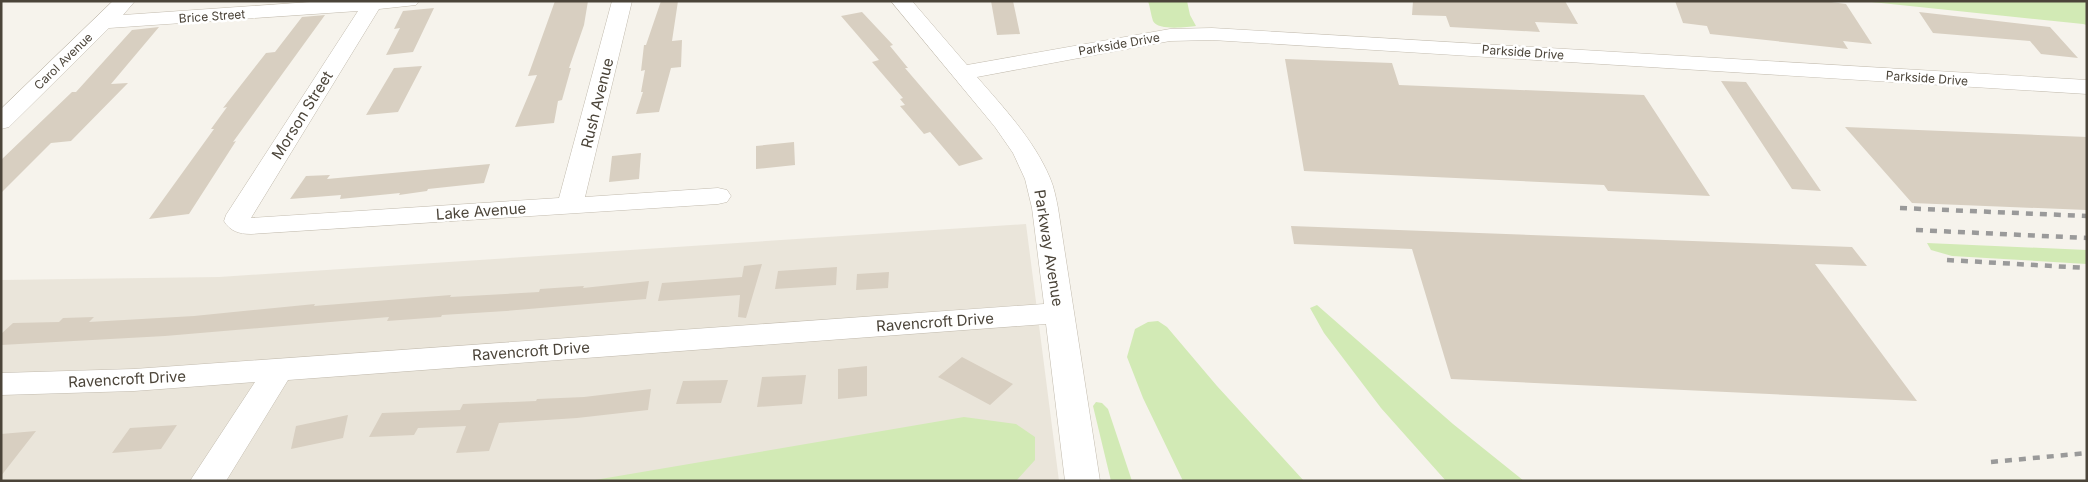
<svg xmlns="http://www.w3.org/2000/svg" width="2088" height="482" viewBox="0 0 2088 482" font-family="Inter,sans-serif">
<rect width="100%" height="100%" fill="#f6f3ec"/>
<!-- residential -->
<path fill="#eae5da" d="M1026,224L1059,481H1V280L219,277Z"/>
<!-- green -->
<path fill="#d2eab5" d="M1148,1H1187L1190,15L1196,26C1187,27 1158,31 1153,21C1151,15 1150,7 1148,1Z
M1862,1H2087V25L2083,24Z
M1927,243L2087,250V264L1952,256L1931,250Z
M1317,305L1453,424L1524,481H1446L1381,408L1324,333L1310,308Z
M1158,321L1167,327L1217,386L1304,481H1183L1143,398L1127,357L1135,329L1148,322Z
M1096,402L1102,403L1108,409L1132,481H1111L1093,406Z
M964,417L1016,424L1035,437V460L1016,481H589Z"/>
<!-- building -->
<path fill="#d8cfc1" d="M555,1H588L584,25L569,68H571L562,100L558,101L554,123L515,127L537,75L528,76Z
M661,1H678L672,41L682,40L681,67L671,68L659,112L636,114L643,92H641L645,70L641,71L644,45H646Z
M991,1H1013L1020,34L997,35Z
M1413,1H1565L1578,24L1535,22L1540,32L1450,27L1446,16L1412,15Z
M1675,1H1824L1846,4L1872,44L1843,41L1848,49L1710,34L1707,26L1683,23Z
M434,8L413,52L386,55L400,28L394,29L403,11Z
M862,12L893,45L890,46L908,68H905L983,159L959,166L930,132L924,134L900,106L905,105L900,99L903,98L872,62L879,60L841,16Z
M1919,12L2050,27L2078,58L2041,54L2030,41L1933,33Z
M325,15L233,142L236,141L189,214L149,219L214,129H211L227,107L223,108L266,53L275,52L302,17Z
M159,27L111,84L128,83L71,141L51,143L1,193V160L72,92H76L132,30Z
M1285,59L1392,63L1399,85L1644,95L1710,196L1608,191L1604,185L1304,171Z
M422,66L398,112L366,115L394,68Z
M1721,81L1746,82L1821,191L1792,189Z
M1845,127L2087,137V210L1912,203Z
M794,142L795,165L756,169V146Z
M641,153L639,179L609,182L612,156Z
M490,164L484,183L428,189L427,191L399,195L400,193L340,199L341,195L290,199L306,176L330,175L327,179Z
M1291,226L1852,247L1867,266L1815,264L1917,401L1451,379L1412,249L1294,244Z
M762,264L746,318L738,317L740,295L658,301L662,283L742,277L744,266Z
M837,267L836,285L775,289L778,271Z
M889,272L888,288L856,290L857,274Z
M649,281L646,299L506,311L442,315L441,317L387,321L389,317L165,336L1,345V334L13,323L59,322L63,318L94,317L89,322L194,316L315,304L314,306L451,295L450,297L539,292L540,289L584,286L583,288Z
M962,357L1013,384L990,405L938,377Z
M867,366V396L838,399V369Z
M806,375L802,404L757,407L762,377Z
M728,380L721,403L676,404L683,381Z
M651,389L648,410L577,418L499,423L489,451L456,453L466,426L418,428L414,435L369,437L382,413L460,410L463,404L536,401L537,399L584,397Z
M348,415L343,438L291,449L296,426Z
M177,425L161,449L112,453L130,428Z
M36,431L1,476V434Z"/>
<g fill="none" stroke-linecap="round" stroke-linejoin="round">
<defs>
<path id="minor" d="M113,1H135L123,15L324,1H419L416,5L379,9L251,218L559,198L612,1H632L585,197L718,188L727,190L731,196L727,202L718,204L251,234C239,234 230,231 224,221L226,215L358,11L109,28L9,127L1,129V109Z
M891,1H912L967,65L1170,29L1212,28L2087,80V94L1212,40L1170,41L977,77C1004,108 1034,140 1050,178C1054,187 1056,198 1058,208L1100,481H1065L1046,324L288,380L226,481H190L255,382L134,391L1,395V373L134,369L1044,304L1032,208L1025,179L1013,153L995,127Z"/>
</defs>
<!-- minor casing -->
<use href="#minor" stroke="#c2bbae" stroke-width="1"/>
<!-- minor -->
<use href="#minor" fill="#fff" fill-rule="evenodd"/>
<!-- rail -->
<path stroke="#9a9a9a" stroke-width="4.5" stroke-dasharray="7 7" stroke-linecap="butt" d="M1900,208L2087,216
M1916,230L2087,238
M1947,260L2087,268
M1991,462L2087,453"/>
</g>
<g text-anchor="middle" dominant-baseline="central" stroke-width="5" stroke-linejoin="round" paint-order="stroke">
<!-- far-street labels -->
<g font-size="12" fill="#4b4439" stroke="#fff">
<text transform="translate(212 16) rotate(-4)">Brice Street</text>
<text transform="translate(1119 44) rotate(-10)">Parkside Drive</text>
<text transform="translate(1523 52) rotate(4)">Parkside Drive</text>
<text transform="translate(63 61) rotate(-44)">Carol Avenue</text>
<text transform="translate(1927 78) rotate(4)">Parkside Drive</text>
</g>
<!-- street labels -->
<g font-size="15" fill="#4b4439" stroke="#fff">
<text transform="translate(597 103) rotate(-76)">Rush Avenue</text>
<text transform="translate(302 115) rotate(-58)">Morson Street</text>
<text transform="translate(481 211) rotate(-4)">Lake Avenue</text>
<text transform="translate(1049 248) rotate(81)">Parkway Avenue</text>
<text transform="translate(935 322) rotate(-4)">Ravencroft Drive</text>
<text transform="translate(531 351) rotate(-4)">Ravencroft Drive</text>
<text transform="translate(127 379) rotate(-3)">Ravencroft Drive</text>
</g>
</g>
<!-- border -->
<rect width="2088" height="482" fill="none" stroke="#4b4439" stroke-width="5"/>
</svg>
